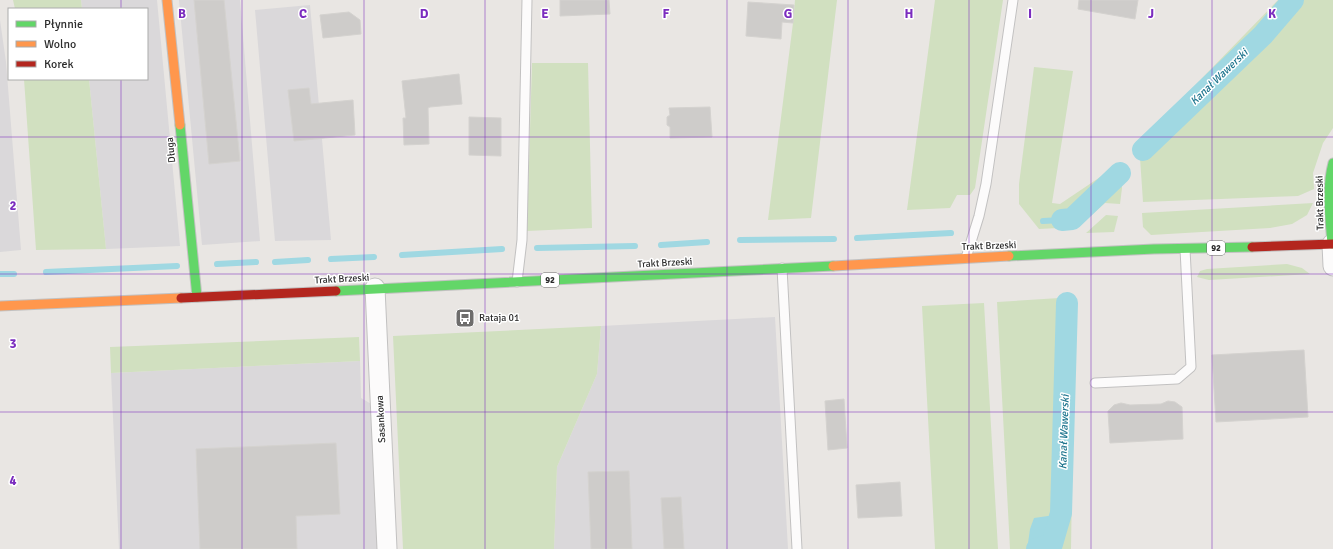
<svg xmlns="http://www.w3.org/2000/svg" width="1333" height="549" viewBox="0 0 1333 549" font-family="Signika,sans-serif">
<rect width="100%" height="100%" fill="#e9e6e3"/>
<!-- industrial -->
<path fill="#dad8da" d="M81,0H157L180,246L106,249L89,79H147V9H82Z
M179,0H240L260,241L202,245Z
M310,5L331,240L275,241L255,10Z
M0,20L6,62L21,250L0,252Z
M775,317L788,549H554L557,467L597,374L601,326Z
M360,361L361,398L373,405L381,549H119L111,373Z"/>
<!-- green -->
<path fill="#d1e0c0" d="M13,0H81L82,9H15Z
M795,0H837L811,218L768,220L793,23Z
M935,0H1003L975,188L970,195H957L950,208L907,210Z
M1278,0H1333V128L1323,143L1313,173L1314,189L1298,196L1143,202L1139,143Z
M532,63H588L592,228L527,231Z
M1034,67L1073,71L1052,203L1060,204L1121,163L1122,188L1120,204L1105,203L1078,227L1039,229L1019,204V184Z
M24,79H89L106,249L36,250Z
M1313,203L1307,215L1292,224L1270,228L1151,235L1143,227L1142,213Z
M1106,215L1118,216L1114,232L1086,233Z
M1287,264L1302,268L1310,274L1209,280L1197,277L1200,271L1207,269Z
M1075,297L1071,549H1010L997,302Z
M984,303L998,549H935L922,306Z
M601,326L597,374L557,467L554,549H403L393,336Z
M359,337L360,361L111,373L110,347Z"/>
<!-- water -->
<path fill="#a0d8e2" d="M1062,514L1066,534L1043,548L1028,543L1030,529L1034,518Z"/>
<g fill="none" stroke-linecap="round" stroke-linejoin="round">
<!-- stream -->
<path stroke="#a0d8e2" stroke-width="6" d="M1043,221L1062,220
M857,238L951,233
M740,240L834,239
M661,245L707,242
M537,248L635,246
M402,255L502,249
M331,259L374,257
M275,262L308,260
M217,264L256,262
M46,272L177,266
M0,274H14"/>
<!-- canal -->
<path stroke="#a0d8e2" stroke-width="22" d="M1143,150L1263,35L1293,0
M1062,220L1072,219L1120,173
M1037,549L1052,544L1061,513L1067,303"/>
</g>
<!-- building -->
<path fill="#ceccca" stroke="#d4d2cf" d="M194,0H224L240,161L209,164Z
M560,0H609L610,14L560,16Z
M1079,0H1138L1135,19L1078,9Z
M748,2L794,5L793,23L782,22L781,39L746,36Z
M349,12L360,20L361,34L323,38L320,15Z
M459,74L462,104L430,107L428,108L429,144L404,145L403,118H406L402,81Z
M309,88L311,104L353,100L355,135L294,141L288,90Z
M710,107L712,137L670,138V127L667,125V117L670,115L669,108Z
M469,117L501,118V156L469,155Z
M1304,350L1308,417L1216,422L1212,355Z
M844,399L847,448L828,450L825,401Z
M1168,401L1175,402L1182,407L1183,439L1110,443L1108,411L1114,405L1121,403L1130,405L1161,404Z
M336,443L340,514L296,516L297,549H200L196,449Z
M629,471L632,549H591L588,472Z
M900,482L902,516L858,518L856,485Z
M681,497L684,549H664L661,498Z"/>
<g fill="none" stroke-linecap="round" stroke-linejoin="round">
<defs>
<path id="lane" d="M966,258L979,216L986,184L1013,0
M782,268L797,549
M517,282L522,240L527,0
M1095,383L1177,379L1191,367L1185,249"/>
<path id="street" d="M1332,244L1333,266
M375,288L387,549"/>
<path id="fast" d="M180,125L197,297
M1332,244C1330,217 1326,189 1333,163
M1009,256L1154,249L1252,247
M336,291L833,266"/>
<path id="slow" d="M167,0L180,125
M833,266L1009,256
M0,306L181,298"/>
<path id="jam" d="M1252,247L1333,244
M181,298L336,291"/>
</defs>
<!-- lane casing -->
<use href="#lane" stroke="#c2c1c1" stroke-width="11"/>
<!-- street casing -->
<use href="#street" stroke="#c2c1c1" stroke-width="21"/>
<!-- fast casing -->
<use href="#fast" stroke="#c2c1c1" stroke-width="11"/>
<!-- slow casing -->
<use href="#slow" stroke="#c2c1c1" stroke-width="11"/>
<!-- jam casing -->
<use href="#jam" stroke="#c2c1c1" stroke-width="11"/>
<!-- lane -->
<use href="#lane" stroke="#fcfbfb" stroke-width="9"/>
<!-- street -->
<use href="#street" stroke="#fcfbfb" stroke-width="19"/>
<!-- fast -->
<use href="#fast" stroke="#63d668" stroke-width="9"/>
<!-- slow -->
<use href="#slow" stroke="#ff974d" stroke-width="9"/>
<!-- jam -->
<use href="#jam" stroke="#b3261e" stroke-width="9"/>
</g>
<!-- grid -->
<path fill="none" stroke="#7b2cbf" stroke-width="1" stroke-opacity="0.55" d="M121,0V9M242,0V549M364,0V549M485,0V549M606,0V549M727,0V549M848,0V549M969,0V549M1091,0V549M1212,0V549M121,79V549M0,137H1333M0,274H1333M0,412H1333"/>
<!-- icons -->
<defs>
<symbol id="bus-square" viewBox="-11 -11 22 22"><rect x="-9" y="-9" width="18" height="18" rx="4" fill="#6e6d6c" stroke="#fff"/><path d="M-5-6H5V4H4V6H2V4H-2V6H-4V4H-5ZM-3.5-4V0h7V-4ZM-3.5 1.2v1.5H-2V1.2ZM2 1.2v1.5H3.5V1.2Z" fill="#fff"/></symbol>
</defs>
<g fill-rule="evenodd">
<use href="#bus-square" x="454" y="307" width="22" height="22"/>
</g>
<g text-anchor="middle" dominant-baseline="central" stroke-width="3" stroke-linejoin="round" paint-order="stroke">
<!-- shield labels -->
<g fill="#fff" stroke="#6b6b6b" stroke-width="1">
<rect x="1207" y="241" width="18" height="14" rx="3"/>
<rect x="541" y="273" width="18" height="14" rx="3"/>
</g>
<g font-size="9" font-weight="bold" fill="#2c2c2c">
<text x="1216" y="248">92</text>
<text x="550" y="280">92</text>
</g>
<!-- street labels -->
<g font-size="10" fill="#2c2c2c" stroke="#fff">
<text transform="translate(171 150) rotate(-96)">Długa</text>
<text transform="translate(1320 203) rotate(-91)">Trakt Brzeski</text>
<text transform="translate(989 246) rotate(-2)">Trakt Brzeski</text>
<text transform="translate(665 263) rotate(-3)">Trakt Brzeski</text>
<text transform="translate(342 279) rotate(-3)">Trakt Brzeski</text>
<text transform="translate(381 419) rotate(-93)">Sasankowa</text>
</g>
<!-- poi labels -->
<g font-size="10" fill="#2c2c2c" stroke="#fff" text-anchor="start">
<text x="479" y="318">Rataja 01</text>
</g>
<!-- water labels -->
<g font-size="11" font-style="italic" fill="#1e758e" stroke="#fff">
<text transform="translate(1219 77) rotate(-44)">Kanał Wawerski</text>
<text transform="translate(1064 432) rotate(-88)">Kanał Wawerski</text>
</g>
</g>
<g font-size="13" text-anchor="middle" font-weight="bold" fill="#7b2cbf" stroke="#fff" stroke-width="3" stroke-linejoin="round" paint-order="stroke">
<text x="182" y="18">B</text>
<text x="303" y="18">C</text>
<text x="424" y="18">D</text>
<text x="545" y="18">E</text>
<text x="666" y="18">F</text>
<text x="788" y="18">G</text>
<text x="909" y="18">H</text>
<text x="1030" y="18">I</text>
<text x="1151" y="18">J</text>
<text x="1272" y="18">K</text>
<text x="13" y="210">2</text>
<text x="13" y="348">3</text>
<text x="13" y="485">4</text>
</g>
<!-- legend -->
<rect x="8" y="8" width="140" height="72" fill="#ffffff" stroke="#ababab"/>
<rect x="16" y="21" width="20" height="6" fill="#63d668" stroke="#ababab"/>
<text x="44" y="28" font-size="12" fill="#2c2c2c">Płynnie</text>
<rect x="16" y="41" width="20" height="6" fill="#ff974d" stroke="#ababab"/>
<text x="44" y="48" font-size="12" fill="#2c2c2c">Wolno</text>
<rect x="16" y="61" width="20" height="6" fill="#b3261e" stroke="#ababab"/>
<text x="44" y="68" font-size="12" fill="#2c2c2c">Korek</text>
</svg>
